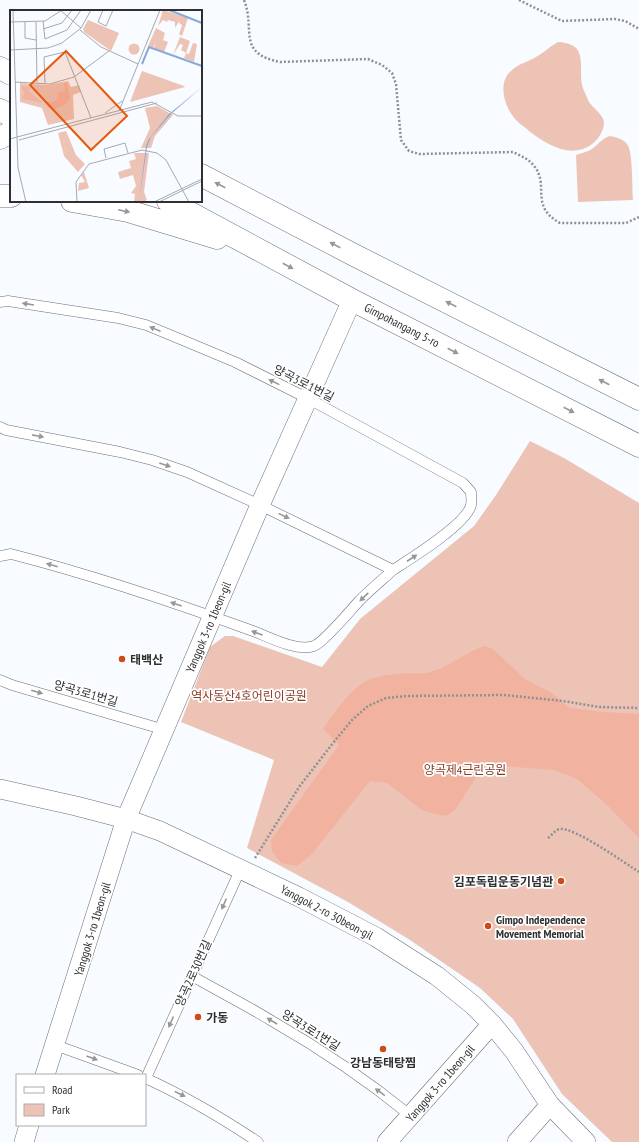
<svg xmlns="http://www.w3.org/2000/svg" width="639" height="1142" viewBox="0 0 639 1142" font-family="'PT Sans Narrow','Noto Sans KR',sans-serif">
<rect width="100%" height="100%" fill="#f8fbff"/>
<!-- green -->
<path fill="#edc3b6" d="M558,42C593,44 575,71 584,91C586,94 587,98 589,102C593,108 605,116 604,124C603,132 598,140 592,144C571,160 546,144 529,131C525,127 521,125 517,121C505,109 496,83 512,70C518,64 528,62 536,57C544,53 550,46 558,42Z
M610,136C616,137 623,139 627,144C633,150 632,189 633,200L578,202L576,155C581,153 587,152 592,149C599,144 602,138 610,136Z
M530,441L564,458L639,503V1142H612L562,1094L513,1019L480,988L410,940L348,902L247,848L274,760L181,722L210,647L225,636H233L322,667L360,619L474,526L496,495Z"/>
<!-- forest -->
<path fill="#f1b3a0" d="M485,646L493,649L525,679L550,692L570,708L604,712L639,714V838L607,805L577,779L554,770L500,766L485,770L475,779L455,810L446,816L435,814L422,810L387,783L370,781L312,854L297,866L281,863L272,851L271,840L339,745L323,729C334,714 345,696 360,685C370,677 385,675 397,674C408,672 420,675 431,672C450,666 466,652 485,646Z"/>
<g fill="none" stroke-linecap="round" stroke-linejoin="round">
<defs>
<path id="lane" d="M0,302L8,301L118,318L146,325L180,339L235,362L309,399L463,483L471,492C471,496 472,501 471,505C467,524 410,559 393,570L260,505L187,472L152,460L120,452L6,430L0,427
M0,556L11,554C93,575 173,602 253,631C269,637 297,652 314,646C324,642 351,610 359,601C370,590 382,580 393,570
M0,680L12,685L165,730
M192,976C218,991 246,1005 272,1021C321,1049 368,1081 411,1116
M55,1045L138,1075
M145,1078C185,1096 222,1118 258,1142
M146,1078L241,868"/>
<path id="street" d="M0,789L76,806L126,819L160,831L299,897L376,937L437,976L473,1005L492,1024L514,1051L550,1105L586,1142
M45,1075L126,819L260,505L352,300
M24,1142L29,1125
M387,1142L492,1024
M517,1142L550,1105"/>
<path id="secondary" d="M0,68L11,74
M0,110L11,116
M0,138L11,132
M201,175L354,255L639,399
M0,196H11
M72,201L128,211L217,238
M168,201L352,300L639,446"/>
</defs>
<!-- lane casing -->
<use href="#lane" stroke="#6c6e72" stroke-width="11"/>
<!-- street casing -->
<use href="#street" stroke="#6c6e72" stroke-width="20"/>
<!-- secondary casing -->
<use href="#secondary" stroke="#6c6e72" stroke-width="23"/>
<!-- path -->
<path stroke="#8e9093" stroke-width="2.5" stroke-dasharray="2 2" stroke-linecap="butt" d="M244,0C256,30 236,53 280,62L368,59L382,65L392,73L396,84L401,140L409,151L419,154L513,152C521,156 529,159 534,166C550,185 529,206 560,223H626L639,217
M519,0L562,21L615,19L625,21L639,29
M548,838C552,835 555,830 560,829C574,827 625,863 639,872
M255,858L299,787L333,743L352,720L368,706L386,698L407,696L504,695L563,701L599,707L639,708"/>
<!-- lane -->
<use href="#lane" stroke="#fff" stroke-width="10"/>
<!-- street -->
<use href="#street" stroke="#fff" stroke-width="19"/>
<!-- secondary -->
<use href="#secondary" stroke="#fff" stroke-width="22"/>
</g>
<!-- one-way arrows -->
<defs><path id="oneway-solid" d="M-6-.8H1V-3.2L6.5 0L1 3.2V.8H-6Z"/></defs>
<g fill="#969798">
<use href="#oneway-solid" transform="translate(220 185) rotate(-152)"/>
<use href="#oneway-solid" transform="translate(124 211) rotate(12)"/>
<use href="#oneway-solid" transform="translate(335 245) rotate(-152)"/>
<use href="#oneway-solid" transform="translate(288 266) rotate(28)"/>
<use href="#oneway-solid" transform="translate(28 304) rotate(-171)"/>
<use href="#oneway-solid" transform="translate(451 304) rotate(-153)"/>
<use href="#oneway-solid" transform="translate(155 329) rotate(-158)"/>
<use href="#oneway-solid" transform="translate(453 351) rotate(27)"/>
<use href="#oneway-solid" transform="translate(274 382) rotate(-154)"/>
<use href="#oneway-solid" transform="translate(604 382) rotate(-153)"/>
<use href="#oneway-solid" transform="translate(569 410) rotate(27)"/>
<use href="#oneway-solid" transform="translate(38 436) rotate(11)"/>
<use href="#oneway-solid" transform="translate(165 465) rotate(19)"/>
<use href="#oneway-solid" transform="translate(284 516) rotate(26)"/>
<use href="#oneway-solid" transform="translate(412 558) rotate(-33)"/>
<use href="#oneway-solid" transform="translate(52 565) rotate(-164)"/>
<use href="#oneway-solid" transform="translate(364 597) rotate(136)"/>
<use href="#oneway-solid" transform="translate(176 604) rotate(-161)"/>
<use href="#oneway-solid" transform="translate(257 633) rotate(-160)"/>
<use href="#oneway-solid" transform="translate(37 692) rotate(16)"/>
<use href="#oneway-solid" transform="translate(224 904) rotate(114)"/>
<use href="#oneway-solid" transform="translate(272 1021) rotate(-150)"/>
<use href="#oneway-solid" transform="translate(171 1022) rotate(114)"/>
<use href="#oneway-solid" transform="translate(92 1058) rotate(20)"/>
<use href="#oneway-solid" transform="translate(380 1092) rotate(-144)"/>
<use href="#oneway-solid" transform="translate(180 1094) rotate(26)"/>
</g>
<!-- markers -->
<g fill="#d0491a" stroke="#fff" stroke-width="1.5">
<circle cx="122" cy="659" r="4"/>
<circle cx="561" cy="881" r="4"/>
<circle cx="488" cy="926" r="4"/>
<circle cx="198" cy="1017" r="4"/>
<circle cx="383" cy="1049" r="4"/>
</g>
<g text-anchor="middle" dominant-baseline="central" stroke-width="3.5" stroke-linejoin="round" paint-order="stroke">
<!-- street labels -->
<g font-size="12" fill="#2e2f31" stroke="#fff">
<text transform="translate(402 325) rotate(27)">Gimpohangang 5-ro</text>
<text transform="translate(304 383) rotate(27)">양곡3로1번길</text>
<text transform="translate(208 627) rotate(-67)">Yanggok 3-ro 1beon-gil</text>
<text transform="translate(86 693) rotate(16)">양곡3로1번길</text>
<text transform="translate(327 912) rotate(28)">Yanggok 2-ro 30beon-gil</text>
<text transform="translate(92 929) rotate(-73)">Yanggok 3-ro 1beon-gil</text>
<text transform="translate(193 973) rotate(-66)">양곡2로30번길</text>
<text transform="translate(311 1030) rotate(32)">양곡3로1번길</text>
<text transform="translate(440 1083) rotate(-49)">Yanggok 3-ro 1beon-gil</text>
</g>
<!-- poi labels -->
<g font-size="12" font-weight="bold" fill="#2e2f31" stroke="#fff" text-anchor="start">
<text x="130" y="659">태백산</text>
<text x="553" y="881" text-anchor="end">김포독립운동기념관</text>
<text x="496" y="919">Gimpo Independence<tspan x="496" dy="14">Movement Memorial</tspan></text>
<text x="206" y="1017">가동</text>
<text x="383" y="1062" text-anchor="middle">강남동태탕찜</text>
</g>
<!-- park labels -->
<g font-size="12" fill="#853b25" stroke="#fff">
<text x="249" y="695">역사동산4호어린이공원</text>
<text x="465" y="769">양곡제4근린공원</text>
</g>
</g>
<!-- overview -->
<g transform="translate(10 10)">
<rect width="192" height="192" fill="#f8fbff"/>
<path d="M153,0L178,8L172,26L169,24L172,15L169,13L170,10L165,18V12L158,10L157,12L153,10L148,16ZM78,10L109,23L101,41L74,22L73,19ZM146,18L155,23L153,30L158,32L154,42L144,38L146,32L143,38L138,36ZM170,27L180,31L176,43L179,44L183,33L187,34L184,52L174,48L176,43L171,40L173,35L170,34L163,45ZM118.5 39a5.5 5.5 0 1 1 11 0a5.5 5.5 0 1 1-11 0ZM132,61L174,76L175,77L120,92ZM58,71L61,77L69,75L71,82L63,85L64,109L38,115L32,98L10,92V73L37,75ZM147,96L163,105L145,126L141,138H131L140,118L135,98ZM56,121L66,145L75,154L68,162L54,146L48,123ZM124,143H139L134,182L137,190L134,192H124L125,184L121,183L126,176L123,165L110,169L108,162L121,158L119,151L126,149ZM74,162L79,178L68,181L69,173L75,172L71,165Z" fill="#edc3b6"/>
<path d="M54,73H57L60,88L55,95L41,100L34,92H43L48,89V83L55,81ZM11,76L20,77L19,81L33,93L12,89L14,83Z" fill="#f1b3a0"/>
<path d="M192,77L161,104L141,127L137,137L129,192L136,136L139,129L159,104Z" fill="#89a9d8"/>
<path fill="none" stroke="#89a9d8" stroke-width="2" d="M159,0L192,13M132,54L139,37L192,56"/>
<path fill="none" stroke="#a7a9ad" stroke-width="1" d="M3,0L7,127L142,92L168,106H192M50,0L71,18M93,0L88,12L96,16L103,0M33,11L35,29L57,20L71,0M0,12L35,11L52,0M15,12V28L26,30M26,12L27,72M33,19L52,13L62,0M70,20L91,37L128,54M0,40L38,38L52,33L71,18L81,0M5,72L40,74L64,67L99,41M35,74L34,47L55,42L81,108M109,101L150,0M95,103L112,91M0,129L7,127L8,158L16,192M9,130L147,93M96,148L94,139L115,133L118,143M67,192L66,172L79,154L132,140L147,143L156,150L179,192M144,192L192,169M149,192L192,171"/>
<path fill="#e8590c" fill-opacity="0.15" stroke="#e8590c" stroke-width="2" d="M56,41L117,106L81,140L20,75Z"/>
<rect width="192" height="192" fill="none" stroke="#2e2f31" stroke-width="2"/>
</g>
<!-- legend -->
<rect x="16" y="1074" width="130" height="52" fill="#ffffff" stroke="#abacad"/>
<rect x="24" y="1087" width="20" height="6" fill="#ffffff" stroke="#abacad"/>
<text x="52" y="1094" font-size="12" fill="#2e2f31">Road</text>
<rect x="24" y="1104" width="20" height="12" fill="#edc3b6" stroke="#abacad"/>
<text x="52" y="1114" font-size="12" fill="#2e2f31">Park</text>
</svg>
